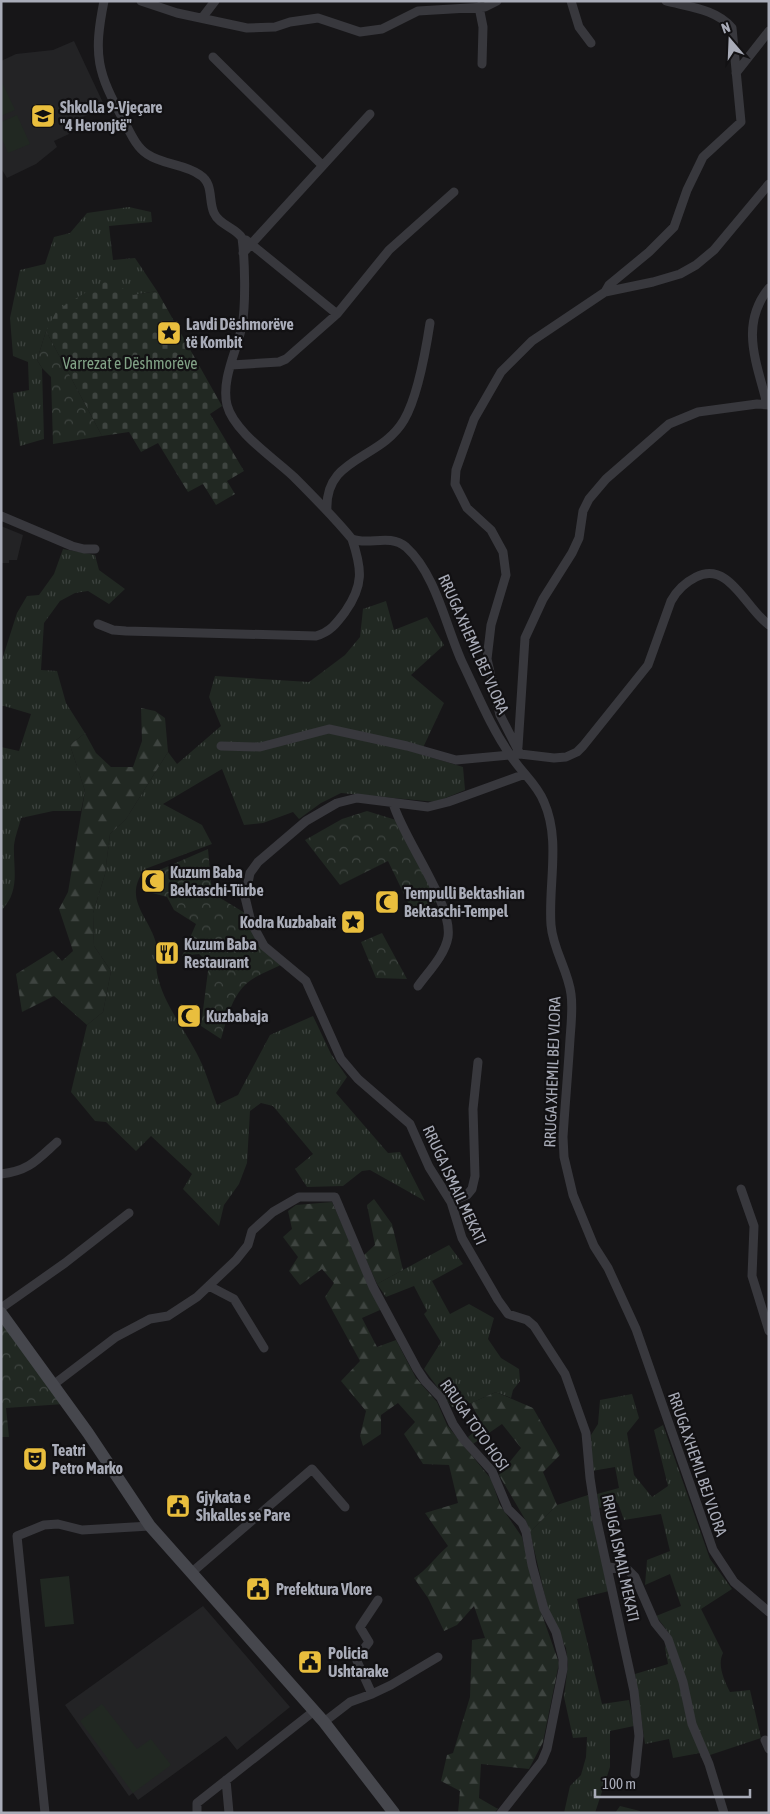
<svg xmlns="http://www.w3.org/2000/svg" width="770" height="1814" viewBox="0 0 770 1814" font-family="'Asap Condensed',sans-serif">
<defs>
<pattern id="grass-tufts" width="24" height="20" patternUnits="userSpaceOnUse" patternTransform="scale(1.25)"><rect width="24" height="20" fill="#212822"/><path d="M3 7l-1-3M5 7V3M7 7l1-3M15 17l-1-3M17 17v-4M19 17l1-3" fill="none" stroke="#3e4440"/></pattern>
<pattern id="forest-firs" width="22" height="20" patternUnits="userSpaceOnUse" patternTransform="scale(1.25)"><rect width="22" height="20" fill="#212822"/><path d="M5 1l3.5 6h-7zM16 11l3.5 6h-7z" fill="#3e4440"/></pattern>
<pattern id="cemetery-stones" width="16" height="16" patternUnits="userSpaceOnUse" patternTransform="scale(1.25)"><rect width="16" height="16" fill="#212822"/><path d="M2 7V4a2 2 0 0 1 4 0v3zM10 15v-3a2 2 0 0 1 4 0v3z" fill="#3e4440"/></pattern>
<pattern id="park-crowns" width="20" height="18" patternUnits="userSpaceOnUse" patternTransform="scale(1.25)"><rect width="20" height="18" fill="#212822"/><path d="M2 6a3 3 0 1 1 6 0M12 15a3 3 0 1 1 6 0" fill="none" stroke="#3e4440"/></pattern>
</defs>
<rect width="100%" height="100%" fill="#171618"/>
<!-- built -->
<path fill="#232325" d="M74,41L105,107L65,125L69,134L54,141L57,147L36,164L7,178L1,168V61L16,54L53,50Z
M1,526L23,535L17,560H9V563H1Z
M203,1606L290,1707L237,1750L226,1736L138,1800L133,1793L129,1796L65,1705Z"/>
<!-- grass -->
<path fill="url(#grass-tufts)" d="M129,207L151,212L152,222L109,226L113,260L135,258L157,291L133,295L46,331L37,360L42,368L44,439L20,446L13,393L29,390L28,362L13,356L10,318L20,270L45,264L54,237L70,233L87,213Z
M63,549L95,555L99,570L125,589L109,604L88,591L75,593L60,601L44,623L41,670L57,671L66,703L85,733L70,745L85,791L81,811H53L21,818C19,827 15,836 14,845C13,869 21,891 1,911V747L19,751L31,714L1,705V663L17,613L27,596L39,595L54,574Z
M386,601L394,630L427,617L444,645L411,675L444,703L420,754L463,767L465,790L436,802L341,793L321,803L299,819L293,812L263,823L244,825L222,769L163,804L202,825L212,844L145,869C122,899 149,916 156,943C159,952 155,964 157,973C162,1001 183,1027 196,1052C205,1068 210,1087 217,1105L238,1095L270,1035L313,1016L331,1054L347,1077L336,1093L388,1153L400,1152L425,1201L370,1170L362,1171L343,1186L307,1187L295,1169L313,1154L273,1106L261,1103L250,1111L247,1163L239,1184L224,1205L219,1226L183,1189L192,1174L151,1136L136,1151L106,1122L95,1121L71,1092L87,1025L103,1012L111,971L94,946L93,913L105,874L110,834L126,819L168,752L177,764L221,726L209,697L215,676L309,682L345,655L360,637L363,609Z
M449,1245L463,1264L432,1281L450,1314L469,1304L494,1318L488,1339L501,1358L519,1369L520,1381L513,1390L511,1398L496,1392L471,1403L452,1407L424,1369L441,1342L424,1314L427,1311L414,1286L386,1297L377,1284Z
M632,1394L639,1418L627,1433L634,1475L652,1497L668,1486L654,1430L663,1425L710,1559L732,1589L701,1609L723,1653C717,1665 724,1680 730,1692L750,1690L761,1738L701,1758L700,1753L673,1758L669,1739L645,1744L635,1674L668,1664L665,1648L669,1633L656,1616L681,1606L670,1574L645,1585L647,1560L670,1551L661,1514L624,1520L618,1503L599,1508L597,1494L619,1488L615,1467L592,1471L591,1435L598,1424L600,1400Z
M588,1495L609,1591L577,1599L602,1704L629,1700L634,1726L610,1731V1767L595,1813H564L570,1786L581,1775L586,1757L587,1737L573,1738L564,1697L568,1665L566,1648L548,1609L530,1532L557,1505Z
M620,1806L640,1811V1813H615Z"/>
<!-- forest -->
<path fill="url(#forest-firs)" d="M141,708L155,711L165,718L168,752L126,819L110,834L105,874L93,913L94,946L111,971L103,1012L87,1025L54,996L22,1012L16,974L53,951L62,961L73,951L59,909L68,892L85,791L70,745L85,733L96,753L111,767H133L142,741Z
M374,1199L392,1224L403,1270L377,1284L364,1255L375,1245L367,1205Z
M332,1202L380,1310L362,1318L377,1347L396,1340L416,1378L437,1402L447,1425L491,1479L500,1505L522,1537L540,1609L559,1663L543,1742L529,1769L481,1764L479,1798L498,1809L494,1813H458L460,1791L441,1781L447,1755L453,1753L470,1697L472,1640L485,1638L474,1606L457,1625L444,1631L428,1598L414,1578C427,1570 436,1556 448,1546L425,1513L458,1503L449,1465L423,1464L404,1434L415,1422L398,1403L381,1415V1434L363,1446L360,1436L366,1411L341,1381L360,1361L325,1297L334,1283L322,1269L300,1285L289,1271L298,1257L283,1237L292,1229L288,1211L296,1205Z
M496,1392L533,1408L560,1455L543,1472L557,1505L530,1532L526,1521L499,1475L521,1448L502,1424L473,1444L468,1437L482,1425L471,1403Z"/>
<!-- cemetery -->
<path fill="url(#cemetery-stones)" d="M108,279L133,295L157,291L222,406L210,414L244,471L227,481L235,494L216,505L203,484L188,492L158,443L141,452L129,432L102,436L46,331L57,310Z"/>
<!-- park -->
<path fill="url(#park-crowns)" d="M46,331L102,436L53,444L51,377L42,368L37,360Z
M367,811L396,820L438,901L413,913L388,861L340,885L305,840L342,819Z
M208,849L212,893L245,913L283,964C273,969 260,974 251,980C232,993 227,1019 221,1039L201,1026L209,963L199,954L182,956L196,924L174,910L167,897L145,891L148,875Z
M382,933L407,979L376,978L361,942Z
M1,1319L64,1404L6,1408L9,1437H1Z"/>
<!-- pitch -->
<path fill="#212822" d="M1,80L15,110L1,116Z
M17,115L30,144L8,153L1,137V122Z
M69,1576L74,1624L45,1627L40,1579Z
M102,1704L137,1749L151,1739L171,1765L133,1793L80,1721Z"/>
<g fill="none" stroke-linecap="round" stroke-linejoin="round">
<!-- street -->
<path stroke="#38383d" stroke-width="9" d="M104,1C93,56 97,72 124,121C130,132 136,147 147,154C163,165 185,164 200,175C214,184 208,200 214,213C219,225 236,228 242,238C245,260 246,305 242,326C237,351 221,379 227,405C234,432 274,458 294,477C314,497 334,517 352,539C369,546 389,533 406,547C436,574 446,627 462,662C477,693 491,728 511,756C521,772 537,784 544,802C561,840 548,885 551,925C553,950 568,970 571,994C573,1008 571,1025 570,1039C568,1072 565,1105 563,1137L564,1157L573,1195L594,1246L608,1268L636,1329L713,1550L734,1582L769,1612
M141,1L177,13L247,28L275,27L290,22L318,18L360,32L382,29L418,11L485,7L497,1
M571,1L579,27L591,43
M479,7L483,27L482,64
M202,18L215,1
M213,57L322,165
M736,73L769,31
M246,240L337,314
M243,253L370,114
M605,292L609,285L649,252L674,227L687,190L703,157L741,122L732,28C716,9 689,7 666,1
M231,365L279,362L286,359L337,314L389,250L454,192
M767,404C757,363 739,325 769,288
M327,511C324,456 380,461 404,420C417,398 426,349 430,323
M1,516L72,546L84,549H95
M98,624L113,630L126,631L316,636C330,632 336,624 345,612C364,585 362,569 352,539
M221,746L260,747L329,729L407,746L456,760L520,754L554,758L566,757L577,752L583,746L648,665L671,601C677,590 686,582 696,577C729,560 746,609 769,625
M518,747L525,638L543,599L572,553L579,538L583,511L589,499L606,479L669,424L698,412L757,404L769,405
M520,754L500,715L487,659L491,625L506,575L503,552L491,530L467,508L455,484L456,470L474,419L501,372L532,341L605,292L653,282L680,274L696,265L714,250L769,184
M525,774L448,802L428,807L357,798L337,803L306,821L258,862L250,873L245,897L251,922L264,946L306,981L341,1059L358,1079L410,1124L429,1167L451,1202L462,1238L498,1300L508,1314L527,1320L534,1326L565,1374L586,1433L590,1478L596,1517L634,1691L639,1736L635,1774
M393,803C403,839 453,903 448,937C445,955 428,972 418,986
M1,1174C29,1171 37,1160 57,1142
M741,1189L754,1226L752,1276L769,1331
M451,1202L467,1195L472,1189L475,1176L473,1109L478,1062
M209,1286L234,1299L264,1348
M1,1308L65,1263L129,1213
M53,1385L116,1337L150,1319L168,1316L197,1297L236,1260L248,1245L252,1231L273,1212L299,1197H335L373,1287L417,1369L425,1381L441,1398L453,1424L464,1440L492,1471L508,1509L522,1523L526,1532L532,1565L544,1609L556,1632L563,1659V1669L547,1749L542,1761L501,1813
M609,1567L628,1570L635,1577L655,1623L668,1639L683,1682L692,1724L709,1764L724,1813
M191,1573L312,1469L345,1507
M372,1694L391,1685L438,1657
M324,1722L350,1702L372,1694L357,1661L359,1655L369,1642L360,1627L378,1600
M765,1740L769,1749
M226,1780L229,1813
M45,1813L17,1536L44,1525L58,1524L82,1530L150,1526
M197,1813V1803L314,1711"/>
<!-- secondary -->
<path stroke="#46474d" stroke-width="12" d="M1,1313L88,1433L150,1526L324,1722L394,1813"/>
</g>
<!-- icons -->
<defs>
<symbol id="school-square" viewBox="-11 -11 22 22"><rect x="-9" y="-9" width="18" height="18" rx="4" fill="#e9be3d" stroke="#121113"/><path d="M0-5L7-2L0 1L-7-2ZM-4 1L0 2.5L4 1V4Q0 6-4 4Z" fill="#111"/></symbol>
<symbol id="sight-square" viewBox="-11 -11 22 22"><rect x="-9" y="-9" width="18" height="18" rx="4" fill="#e9be3d" stroke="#121113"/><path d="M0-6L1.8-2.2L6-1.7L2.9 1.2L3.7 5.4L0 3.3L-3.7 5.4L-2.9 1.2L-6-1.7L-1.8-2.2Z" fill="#111"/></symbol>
<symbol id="mosque-square" viewBox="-11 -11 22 22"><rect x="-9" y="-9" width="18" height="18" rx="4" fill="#e9be3d" stroke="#121113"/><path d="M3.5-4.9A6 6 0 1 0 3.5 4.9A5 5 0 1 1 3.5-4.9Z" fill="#111"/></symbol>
<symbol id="restaurant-square" viewBox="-11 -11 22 22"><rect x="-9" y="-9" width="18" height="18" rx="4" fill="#e9be3d" stroke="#121113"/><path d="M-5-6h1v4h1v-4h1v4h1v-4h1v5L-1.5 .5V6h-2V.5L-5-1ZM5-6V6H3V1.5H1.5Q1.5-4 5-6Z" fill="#111"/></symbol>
<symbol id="theatre-square" viewBox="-11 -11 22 22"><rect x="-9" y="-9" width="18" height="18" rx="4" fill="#e9be3d" stroke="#121113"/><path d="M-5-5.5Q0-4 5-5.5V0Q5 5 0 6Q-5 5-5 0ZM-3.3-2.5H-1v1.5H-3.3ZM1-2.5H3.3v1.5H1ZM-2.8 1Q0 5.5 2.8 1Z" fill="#111"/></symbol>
<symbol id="civic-square" viewBox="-11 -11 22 22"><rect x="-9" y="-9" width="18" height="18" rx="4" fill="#e9be3d" stroke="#121113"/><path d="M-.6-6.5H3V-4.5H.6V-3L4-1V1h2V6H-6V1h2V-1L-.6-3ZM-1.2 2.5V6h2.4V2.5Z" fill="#111"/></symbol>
</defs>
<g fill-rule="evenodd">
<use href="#school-square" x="29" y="102" width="28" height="28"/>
<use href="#sight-square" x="155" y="319" width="28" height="28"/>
<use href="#mosque-square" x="139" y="867" width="28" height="28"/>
<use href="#mosque-square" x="373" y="888" width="28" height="28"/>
<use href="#sight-square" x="339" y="908" width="28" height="28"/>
<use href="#restaurant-square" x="153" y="939" width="28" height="28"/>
<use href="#mosque-square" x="175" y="1002" width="28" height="28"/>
<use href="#theatre-square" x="21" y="1445" width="28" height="28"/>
<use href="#civic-square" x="164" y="1492" width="28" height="28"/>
<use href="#civic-square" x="244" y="1575" width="28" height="28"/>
<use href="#civic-square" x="296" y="1648" width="28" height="28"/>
</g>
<g text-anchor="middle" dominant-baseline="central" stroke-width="4.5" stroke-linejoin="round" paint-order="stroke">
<!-- poi labels -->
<g font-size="16" font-weight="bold" fill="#a9acb8" stroke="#121113" text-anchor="start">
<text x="60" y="107">Shkolla 9-Vjeçare<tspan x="60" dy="18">"4 Heronjtë"</tspan></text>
<text x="186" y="324">Lavdi Dëshmorëve<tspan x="186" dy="18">të Kombit</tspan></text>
<text x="170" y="872">Kuzum Baba<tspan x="170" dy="18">Bektaschi-Türbe</tspan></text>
<text x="404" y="893">Tempulli Bektashian<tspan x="404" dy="18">Bektaschi-Tempel</tspan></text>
<text x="336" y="922" text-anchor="end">Kodra Kuzbabait</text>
<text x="184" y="944">Kuzum Baba<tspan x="184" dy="18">Restaurant</tspan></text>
<text x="206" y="1016">Kuzbabaja</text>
<text x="52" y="1450">Teatri<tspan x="52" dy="18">Petro Marko</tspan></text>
<text x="196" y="1497">Gjykata e<tspan x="196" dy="18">Shkalles se Pare</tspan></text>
<text x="276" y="1589">Prefektura Vlore</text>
<text x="328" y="1653">Policia<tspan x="328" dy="18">Ushtarake</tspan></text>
</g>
<!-- park labels -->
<g font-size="16" fill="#81a286" stroke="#121113">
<text x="130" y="363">Varrezat e Dëshmorëve</text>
</g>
<!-- street labels -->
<g font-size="16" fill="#a9acb8" stroke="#121113">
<text transform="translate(474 644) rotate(66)">RRUGA XHEMIL BEJ VLORA</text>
<text transform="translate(552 1072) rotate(-88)">RRUGA XHEMIL BEJ VLORA</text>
<text transform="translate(455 1185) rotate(65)">RRUGA ISMAIL MEKATI</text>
<text transform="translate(475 1425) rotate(55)">RRUGA TOTO HOSI</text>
<text transform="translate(698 1464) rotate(71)">RRUGA XHEMIL BEJ VLORA</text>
<text transform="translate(621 1558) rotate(78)">RRUGA ISMAIL MEKATI</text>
</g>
</g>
<!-- border -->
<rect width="770" height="1814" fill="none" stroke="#a9acb8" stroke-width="5"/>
<!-- north arrow -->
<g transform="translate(730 40) rotate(341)" stroke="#121113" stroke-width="4" paint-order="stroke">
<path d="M0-4L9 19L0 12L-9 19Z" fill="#a9acb8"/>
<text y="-8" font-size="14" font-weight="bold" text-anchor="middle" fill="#a9acb8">N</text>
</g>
<!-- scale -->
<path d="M595 1789v8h155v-8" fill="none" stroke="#a9acb8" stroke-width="2.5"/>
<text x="602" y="1789" font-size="15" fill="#a9acb8" stroke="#121113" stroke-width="4" paint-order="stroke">100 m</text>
</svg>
